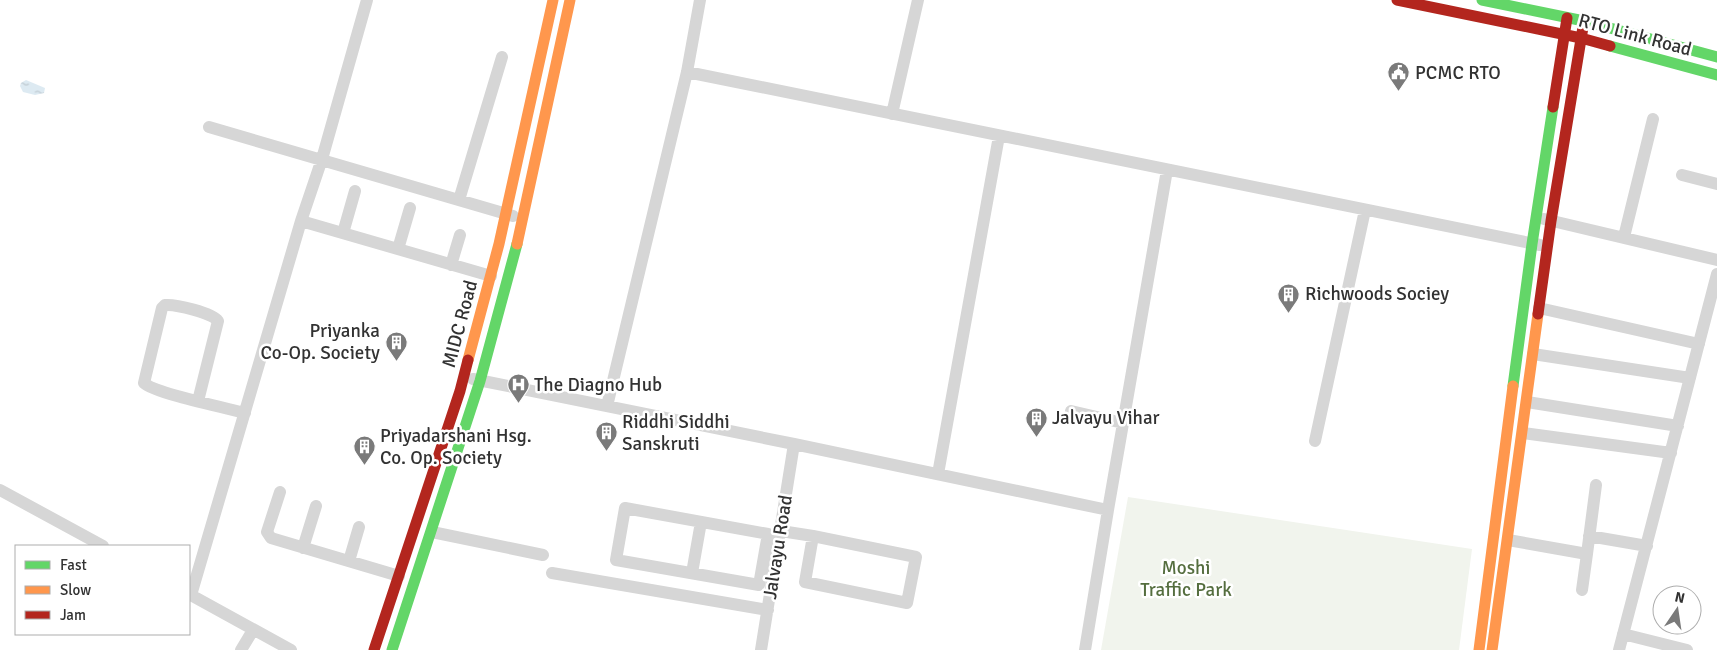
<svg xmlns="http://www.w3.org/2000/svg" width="1717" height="650" viewBox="0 0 1717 650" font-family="Signika,sans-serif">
<defs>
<pattern id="water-ripples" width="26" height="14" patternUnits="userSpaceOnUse" patternTransform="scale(1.25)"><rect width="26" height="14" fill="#ddeaf2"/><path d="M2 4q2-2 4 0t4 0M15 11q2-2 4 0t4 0" fill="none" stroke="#bec9d0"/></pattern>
</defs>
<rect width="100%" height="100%" fill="#fff"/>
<!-- green -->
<path fill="#f1f4ed" d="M1128,497L1472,549L1459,650H1101Z"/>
<!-- water -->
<path fill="url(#water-ripples)" d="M26,80L45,88L44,93L35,95L23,92L20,86L21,83Z"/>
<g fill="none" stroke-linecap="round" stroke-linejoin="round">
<!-- street -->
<path stroke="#d6d6d6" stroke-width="12" d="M687,72L1540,245
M892,114L918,0
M209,127L513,216
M1682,175L1717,184
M459,200L502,57
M1544,219L1717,260
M301,221L491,276
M343,233L355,191
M1624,237L1653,119
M398,249L410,208
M451,265L460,235
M1539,308L1699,344
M1533,354L1690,378
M473,379L794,444L1108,510
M198,401L218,321C212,313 176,304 165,305L162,308L144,383C154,393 226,408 245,413
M1527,402L1678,426
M607,406L687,72L700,0
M1071,411L1123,423
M1523,433L1671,453
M1315,441L1365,210
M938,474L999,136
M0,490L103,546
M280,492L267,532L271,538L399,576
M781,531L813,536L805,582L907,603L916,557L813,536
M432,532L543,555
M1589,536L1647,546
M1508,540L1587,554L1596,485
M766,545L768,534L625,508L616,560L759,585L766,545L778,548
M303,548L316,506
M349,561L359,527
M552,573L768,610
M692,573L701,522
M1582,590L1587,554
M189,594L291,650
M191,595L301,221L322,159L367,0
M1623,634L1687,650
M241,650L253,630
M761,650L794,444
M1085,650L1108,510L1167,170
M1619,650L1717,274"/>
<!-- fast -->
<path stroke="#63d668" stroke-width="11" d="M1482,0L1584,21L1717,57
M1610,46L1717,75
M1513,386L1532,244L1553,107
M392,650L480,381L517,244"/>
<!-- slow -->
<path stroke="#ff974d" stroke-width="11" d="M517,244L570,0
M468,360L499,244L553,0
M1479,650L1513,386
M1492,650L1538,314"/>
<!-- jam -->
<path stroke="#b3261e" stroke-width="11" d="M1397,0L1581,38L1610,46
M1553,107L1567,18
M1538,314L1551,221L1584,21
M374,650L460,391L468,360"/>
</g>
<!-- icons -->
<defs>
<symbol id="civic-pin" viewBox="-11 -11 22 30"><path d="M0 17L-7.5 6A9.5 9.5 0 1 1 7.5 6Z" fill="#7a7a7a" stroke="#fff"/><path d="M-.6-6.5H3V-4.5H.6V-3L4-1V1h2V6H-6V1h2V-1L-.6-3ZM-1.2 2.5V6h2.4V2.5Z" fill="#fff"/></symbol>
<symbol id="building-pin" viewBox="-11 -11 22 30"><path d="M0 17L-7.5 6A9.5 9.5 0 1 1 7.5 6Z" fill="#7a7a7a" stroke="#fff"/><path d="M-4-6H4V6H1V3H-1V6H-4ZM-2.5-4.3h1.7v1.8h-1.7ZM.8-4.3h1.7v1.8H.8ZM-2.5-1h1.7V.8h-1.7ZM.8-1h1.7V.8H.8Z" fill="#fff"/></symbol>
<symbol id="hospital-pin" viewBox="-11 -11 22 30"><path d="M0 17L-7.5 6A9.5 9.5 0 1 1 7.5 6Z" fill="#7a7a7a" stroke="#fff"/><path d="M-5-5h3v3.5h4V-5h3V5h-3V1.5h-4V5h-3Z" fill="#fff"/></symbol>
</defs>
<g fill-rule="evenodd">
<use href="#civic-pin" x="1386" y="60" width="25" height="34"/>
<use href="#building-pin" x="1276" y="282" width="25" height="34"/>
<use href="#building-pin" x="384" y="330" width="25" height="34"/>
<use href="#hospital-pin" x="506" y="372" width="25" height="34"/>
<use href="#building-pin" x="1024" y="406" width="25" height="34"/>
<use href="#building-pin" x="594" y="420" width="25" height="34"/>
<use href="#building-pin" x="352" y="434" width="25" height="34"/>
</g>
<g text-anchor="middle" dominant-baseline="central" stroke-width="5" stroke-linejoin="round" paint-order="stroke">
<!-- street labels -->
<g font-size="19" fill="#323232" stroke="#fff">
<text transform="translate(1635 35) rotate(15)">RTO Link Road</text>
<text transform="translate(460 324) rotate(-75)">MIDC Road</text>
<text transform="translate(778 547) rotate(-81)">Jalvayu Road</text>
</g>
<!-- poi labels -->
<g font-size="19" fill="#323232" stroke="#fff" text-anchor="start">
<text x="1415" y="73">PCMC RTO</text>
<text x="1305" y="294">Richwoods Sociey</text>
<text x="380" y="331" text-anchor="end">Priyanka<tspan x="380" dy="22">Co-Op. Society</tspan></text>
<text x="534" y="385">The Diagno Hub</text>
<text x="1052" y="418">Jalvayu Vihar</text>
<text x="622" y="422">Riddhi Siddhi<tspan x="622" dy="22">Sanskruti</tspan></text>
<text x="380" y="436">Priyadarshani Hsg.<tspan x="380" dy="22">Co. Op. Society</tspan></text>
</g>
<!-- park labels -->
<g font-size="19" fill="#556e3f" stroke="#fff">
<text x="1186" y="568">Moshi<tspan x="1186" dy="22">Traffic Park</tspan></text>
</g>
</g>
<!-- legend -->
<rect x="15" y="545" width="175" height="90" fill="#ffffff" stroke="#adadad"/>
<rect x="25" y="561" width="25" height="8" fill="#63d668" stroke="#adadad"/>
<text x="60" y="570" font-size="15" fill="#323232">Fast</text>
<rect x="25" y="586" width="25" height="8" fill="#ff974d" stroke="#adadad"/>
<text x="60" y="595" font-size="15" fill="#323232">Slow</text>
<rect x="25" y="611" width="25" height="8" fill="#b3261e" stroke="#adadad"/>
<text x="60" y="620" font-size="15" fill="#323232">Jam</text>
<!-- north arrow -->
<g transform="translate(1677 610) rotate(13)"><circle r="24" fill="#ffffff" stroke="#adadad"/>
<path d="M0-4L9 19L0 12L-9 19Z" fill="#7a7a7a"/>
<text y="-8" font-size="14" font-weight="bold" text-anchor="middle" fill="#323232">N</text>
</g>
</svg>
